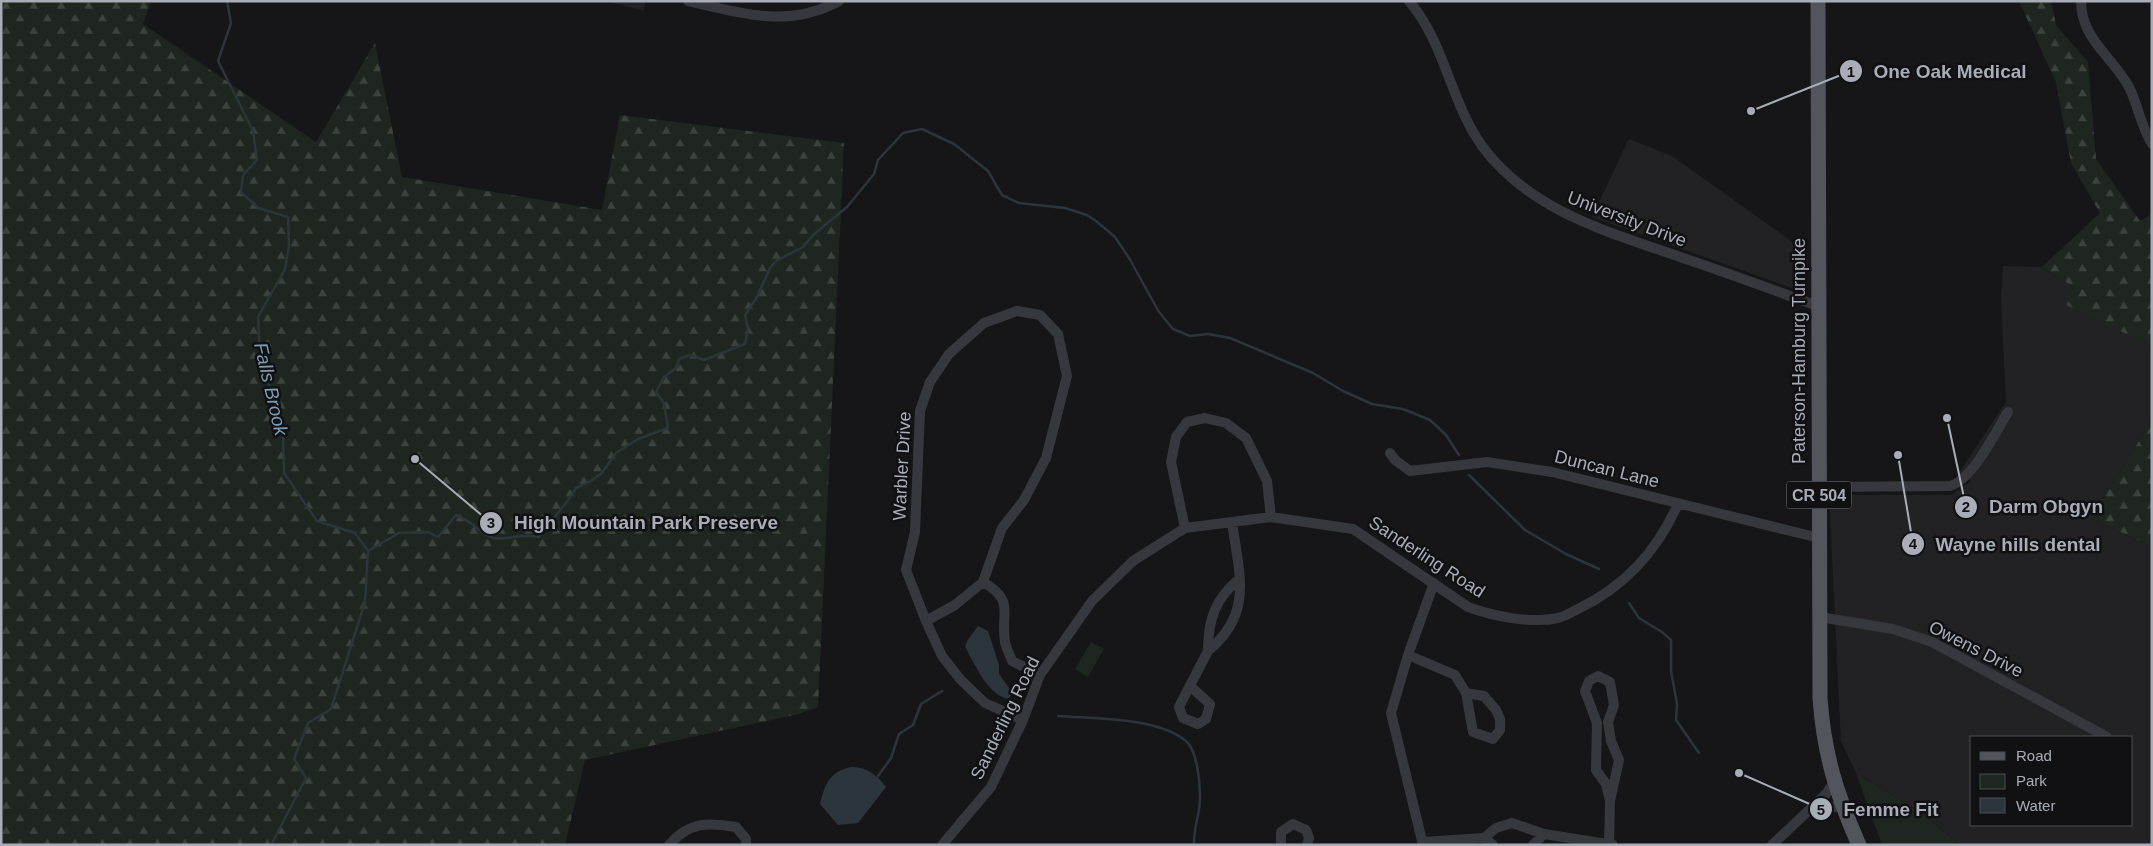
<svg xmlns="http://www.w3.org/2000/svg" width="2153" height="846" viewBox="0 0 2153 846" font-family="Arial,sans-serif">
<defs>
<pattern id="forest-firs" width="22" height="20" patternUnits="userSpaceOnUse" patternTransform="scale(1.25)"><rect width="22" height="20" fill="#1e261f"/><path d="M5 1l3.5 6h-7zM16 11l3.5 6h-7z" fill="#3c433d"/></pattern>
</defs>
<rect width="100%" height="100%" fill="#161618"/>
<!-- built -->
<path fill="#222225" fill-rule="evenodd" d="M607,1H645L644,11Z
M1629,139L1672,156L1808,253L1807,279L1803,286L1792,288L1592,217Z
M2003,266L2042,267L2072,286L2063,303L2152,346V420L2091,518L2152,547V845H1960L1925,815L1856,773L1841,741L1829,495H1951L1971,481L1958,474L2006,402L2001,300ZM1972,737H2132V825H1972Z"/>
<!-- green -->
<path fill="#1e261f" d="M1091,642L1104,649L1088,677L1075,669Z
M1856,773L1925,815L1960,845H1882Z"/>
<!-- forest -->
<path fill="url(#forest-firs)" d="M1,1H151L143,24L316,142L375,43L402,177L602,210L620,115L844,143L818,707L799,714L585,760L565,845H1Z
M2019,1H2051L2056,25L2088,62L2096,159L2140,221L2152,214V346L2062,303L2072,286L2042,267L2100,213L2071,163L2056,82Z
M2152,420V547L2091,518Z"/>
<!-- water -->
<path fill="#2c353c" d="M978,626L988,631L999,665V674L1012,692L1009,699C987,695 975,664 965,647L967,641Z
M851,767C867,767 876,774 886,787L858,823L838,825L820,804C825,784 829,772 851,767Z"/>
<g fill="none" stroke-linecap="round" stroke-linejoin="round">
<!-- stream -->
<path stroke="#2c353c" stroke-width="2.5" d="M227,1L231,23L218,61L253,131L257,160L243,175L241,192L258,208L288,217L289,246L285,269L258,317L260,355L283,430L284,473L317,521L355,533L368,551L365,602L331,709L308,723L294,759L306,778L271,845
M1469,475L1525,530L1566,554L1599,569
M368,551L399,533L428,532L438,537L456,515C472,520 478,533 493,538C500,541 524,533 539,537C551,519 566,506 576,488L589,482L602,473L616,453L638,439L668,428L664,403L656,392L664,377L676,368L679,359L690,355L704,360L745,344L748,329L745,315L757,297L770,268L776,261L803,247L813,235L847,207L874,174L878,160L903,133L922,129L954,144L988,171L1002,195L1019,203L1065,208L1087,215L1096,221L1115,237L1129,258L1159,312L1173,329L1190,336L1208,334L1230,338L1313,373L1343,391L1372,404L1403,409L1430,420L1446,435L1459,455
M1629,603L1639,618L1662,632L1671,640V671L1677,704L1676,720L1699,753
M1058,716C1094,719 1157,717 1186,741C1197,750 1200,782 1200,795C1201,812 1193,828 1194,845
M878,776L891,758L899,734L913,725L921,704L942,691"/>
<!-- minor -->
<path stroke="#37383d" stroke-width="10" d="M688,1C742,13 787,29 839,1
M1409,1C1445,43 1450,101 1482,146C1531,212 1609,232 1683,258C1728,273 1773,290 1818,306
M2081,1C2081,39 2112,56 2129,87C2138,105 2141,127 2152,144
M1390,453L1395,460L1410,471L1487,462L1552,472L1819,538
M1819,487L1950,486C1973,479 1995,433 2008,412
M1232,522C1239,574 1254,613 1208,651C1208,620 1215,599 1239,579
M1185,528L1171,462L1176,437L1187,422L1205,418L1226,423L1246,438L1267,481L1271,517
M983,582C1016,601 1000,613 1005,642C1006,648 1010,655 1012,661L1040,675
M1820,617L1893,629L1932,642L2107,737
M926,621L955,605L983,582L1002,528L1024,500L1046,458L1067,376L1058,334L1040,315L1017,311L984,323L949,354L930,382L920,411L915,532L906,570L926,621L942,656L960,679L985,703L1023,720
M1408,655L1455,675L1466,693
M1190,686L1210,704L1206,719L1198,724L1183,718L1179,707L1183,699L1208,651
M1466,693L1484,696L1496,710L1500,719V730L1493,739L1473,732Z
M1812,806L1842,807
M1423,842L1484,838
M669,845C689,822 707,822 736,827L746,839V845
M942,845L991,787L1023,720L1040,675L1092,601L1133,561L1185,528L1271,517L1353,529L1468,607C1493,616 1530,624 1558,618C1564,617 1572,612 1578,609C1626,586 1657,551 1678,504
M1281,845V832L1293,824L1306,830L1309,838L1307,845
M1423,845L1391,713L1408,655L1434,583
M1493,845L1484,838L1496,828L1512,823L1544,834L1613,845
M1533,845L1544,834
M1609,845L1610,801L1619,760L1611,741L1608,722L1614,705L1610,682L1598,676L1589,681L1585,691L1597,723L1596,770L1606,784L1610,801
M1772,845L1826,794L1834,782"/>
<!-- primary -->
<path stroke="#53555c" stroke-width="15" d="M1818,1L1820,698C1824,754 1836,793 1859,845"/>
</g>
<g text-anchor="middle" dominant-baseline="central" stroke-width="5" stroke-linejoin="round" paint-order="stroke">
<!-- shield labels -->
<rect fill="#111113" stroke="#7b7e86" stroke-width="1" x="1786.5" y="481.5" width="65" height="27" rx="4"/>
<g font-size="16" font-weight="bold" fill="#a8adb8">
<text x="1819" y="495">CR 504</text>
</g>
<!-- street labels -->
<g font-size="18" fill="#a8adb8" stroke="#111113">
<text transform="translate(1627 219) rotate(21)">University Drive</text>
<text transform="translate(1799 351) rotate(-90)">Paterson-Hamburg Turnpike</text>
<text transform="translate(902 466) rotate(-87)">Warbler Drive</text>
<text transform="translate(1607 469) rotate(14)">Duncan Lane</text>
<text transform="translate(1427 557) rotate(33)">Sanderling Road</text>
<text transform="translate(1976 649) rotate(27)">Owens Drive</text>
<text transform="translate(1005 718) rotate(-64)">Sanderling Road</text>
</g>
<!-- water labels -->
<g font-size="19" font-style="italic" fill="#7f9bb3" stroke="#111113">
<text transform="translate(271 389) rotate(77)">Falls Brook</text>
</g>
</g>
<!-- callouts -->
<path fill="none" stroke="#a8adb8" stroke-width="2" d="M1751 111L1851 71M1947 418L1966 507M415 459L491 523M1898 455L1913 544M1739 773L1821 809"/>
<g fill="#a8adb8" stroke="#111113" stroke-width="2">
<circle cx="1751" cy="111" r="5"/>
<circle cx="1947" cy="418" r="5"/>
<circle cx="415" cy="459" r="5"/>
<circle cx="1898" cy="455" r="5"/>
<circle cx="1739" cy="773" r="5"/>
<circle cx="1851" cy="71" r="12"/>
<circle cx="1966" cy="507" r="12"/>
<circle cx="491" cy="523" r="12"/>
<circle cx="1913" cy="544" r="12"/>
<circle cx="1821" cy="809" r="12"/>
</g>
<g font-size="15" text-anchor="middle" font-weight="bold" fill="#111">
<text x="1851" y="77">1</text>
<text x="1966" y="512">2</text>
<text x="491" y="528">3</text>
<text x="1913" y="549">4</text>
<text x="1821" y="815">5</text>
</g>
<g font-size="19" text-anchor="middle" font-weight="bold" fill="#a8adb8" stroke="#111113" stroke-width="5" stroke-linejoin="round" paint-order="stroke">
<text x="1950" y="78">One Oak Medical</text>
<text x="2046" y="513">Darm Obgyn</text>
<text x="646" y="529">High Mountain Park Preserve</text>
<text x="2018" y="551">Wayne hills dental</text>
<text x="1891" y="816">Femme Fit</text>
</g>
<!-- border -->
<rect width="2153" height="846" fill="none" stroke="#a8adb8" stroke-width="5"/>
<!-- legend -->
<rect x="1970" y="736" width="162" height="90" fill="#111113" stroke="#4d4f55"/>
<rect x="1980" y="752" width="25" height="8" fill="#53555c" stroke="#4d4f55"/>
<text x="2016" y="761" font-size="15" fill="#a8adb8">Road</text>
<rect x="1980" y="774" width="25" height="15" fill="#1e261f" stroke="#4d4f55"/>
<text x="2016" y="786" font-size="15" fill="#a8adb8">Park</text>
<rect x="1980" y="798" width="25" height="15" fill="#2c353c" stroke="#4d4f55"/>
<text x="2016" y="811" font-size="15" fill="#a8adb8">Water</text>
</svg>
